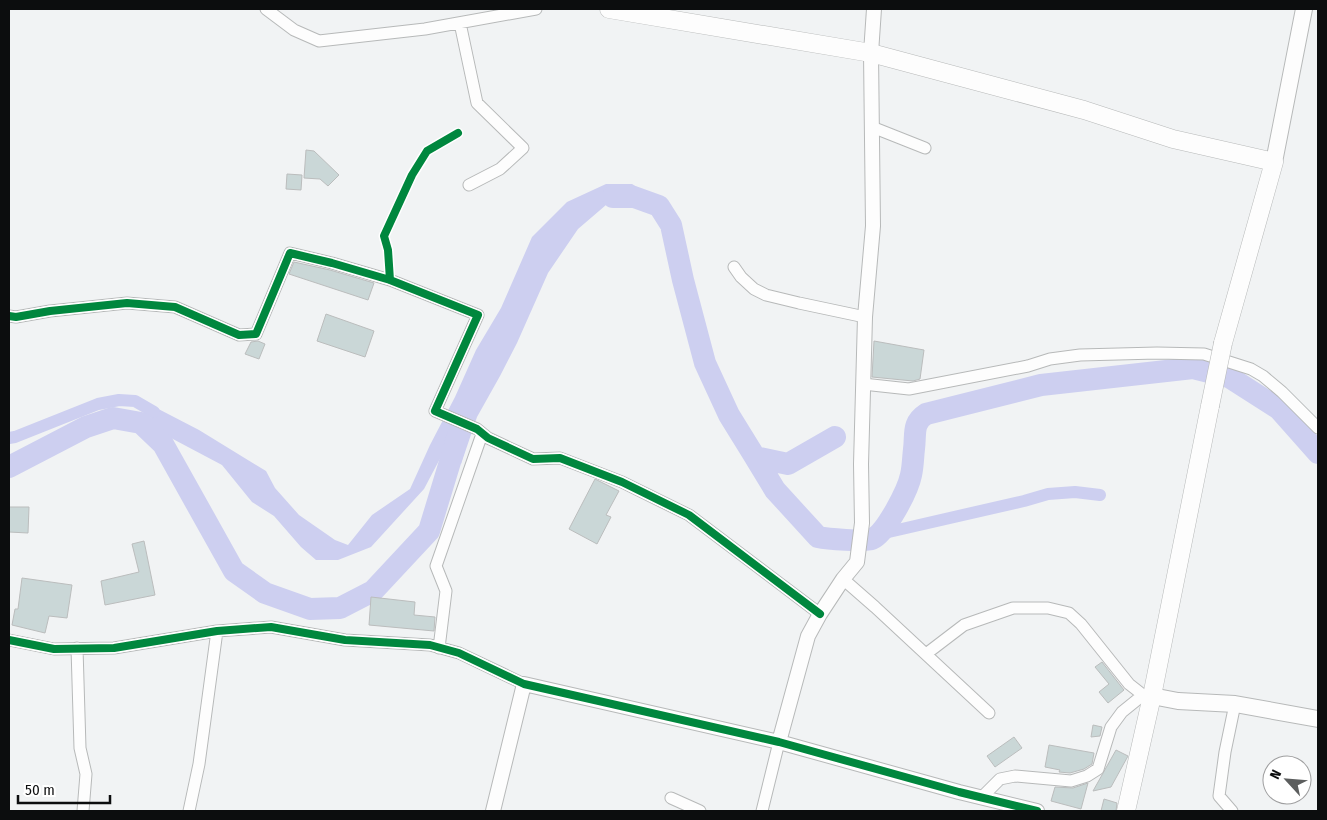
<svg xmlns="http://www.w3.org/2000/svg" width="1327" height="820" viewBox="0 0 1327 820" font-family="'Fira Sans Condensed',sans-serif">
<rect width="100%" height="100%" fill="#f1f3f4"/>
<!-- water -->
<path fill="#cdcff0" d="M606,184H632L649,194L636,206L606,205L578,229L548,273L517,343L500,376L477,417L461,464L443,453L424,489L371,547L338,560H316L301,547L274,516L252,502L222,465L171,438L140,407L143,401L199,430L266,471L275,488L299,515L335,540L348,545L372,515L410,489L430,445L455,397L476,350L501,308L532,237L567,202Z"/>
<g fill="none" stroke-linecap="round" stroke-linejoin="round">
<!-- canal -->
<path stroke="#cdcff0" stroke-width="12" d="M9,438L15,437L98,404L119,400L135,401L154,412
M880,534L1024,501L1048,494L1075,492L1100,495"/>
<!-- river -->
<path stroke="#cdcff0" stroke-width="22" d="M613,197H634L659,206L671,225L683,280L705,363L729,415L755,457L788,464L835,437
M755,457L775,490L818,537C827,539 865,542 872,539C886,533 908,490 911,475C913,467 913,457 914,449C916,434 912,423 926,414L1041,385L1193,368L1229,377L1279,409L1318,453
M9,467L86,427L113,418L141,423L163,444L234,571L265,593L310,609L340,608L373,591L429,531L460,429"/>
</g>
<!-- building -->
<path fill="#cad7d7" stroke="#bbbdbd" d="M306,150L314,151L339,175L328,186L320,179L304,178Z
M287,174L302,175L301,190L286,189Z
M294,262L330,270L374,283L368,300L289,274Z
M326,314L374,331L365,357L317,341Z
M258,341L265,344L259,359L245,354L251,342Z
M874,341L924,350L920,379L913,381L872,377Z
M595,479L619,491L606,515L611,517L597,544L569,529Z
M9,507H29L28,533L9,532Z
M144,541L155,595L105,605L101,581L139,572L132,544Z
M22,578L72,585L67,618L49,616L45,633L12,625L15,609H18Z
M371,597L415,602L414,615L435,617L434,631L369,625Z
M1102,662L1124,690L1108,703L1099,692L1109,684L1095,667Z
M1093,725L1102,727L1100,736L1091,737Z
M1014,737L1022,748L995,767L987,756Z
M1049,745L1094,753L1092,764L1084,769L1070,773L1059,772L1060,770L1045,767Z
M1116,750L1128,756L1111,787L1093,791Z
M1088,783L1081,809L1051,801L1055,787L1073,788Z
M1104,799L1117,803L1116,811H1101Z"/>
<g fill="none" stroke-linecap="round" stroke-linejoin="round">
<defs>
<path id="minor" d="M266,9L294,30L319,41L425,29L536,9
M460,23L477,103L523,148L500,169L469,185
M872,127L925,148
M734,267L741,277L754,289L766,295L799,303L865,317
M9,316L16,317L50,311L127,303L175,307L239,335L256,334L290,253L332,263L390,280L478,315L435,411L477,429L488,438L533,459L560,458L622,482L689,515L820,614
M863,384L909,389L1028,366L1050,359L1080,355L1157,353L1204,354L1251,369L1263,376L1282,392L1318,428
M843,579L875,607L989,713
M9,640L54,649L114,648L217,631L271,627L345,640L430,645L459,653L524,684
M77,648L80,748L86,774L83,811
M439,648L446,591L436,566L482,434
M926,654L964,625L1013,608H1048L1069,613L1081,624L1129,684L1143,695L1152,696
M982,797L1000,779L1015,776L1071,781L1087,776L1098,769L1111,727L1122,712L1143,695
M671,798L700,811
M189,811L199,764L217,631
M762,811L779,742
M1232,811L1219,796L1225,752L1235,704"/>
<path id="tertiary" d="M779,742L808,636L820,614L843,579L857,562L862,523L861,464L865,317L873,226L871,53L874,9
M493,811L524,684L779,742L959,792L1037,811"/>
<path id="secondary" d="M1274,162L1304,9
M1152,696L1178,701L1235,704L1318,719"/>
<path id="primary" d="M609,9L871,53L1084,110L1173,139L1274,162L1223,343
M1126,811L1152,696L1210,406"/>
</defs>
<!-- minor casing -->
<use href="#minor" stroke="#b7b9b9" stroke-width="13"/>
<!-- tertiary casing -->
<use href="#tertiary" stroke="#b7b9b9" stroke-width="16"/>
<!-- secondary casing -->
<use href="#secondary" stroke="#b7b9b9" stroke-width="18"/>
<!-- primary casing -->
<use href="#primary" stroke="#b7b9b9" stroke-width="19"/>
<!-- minor -->
<use href="#minor" stroke="#fdfdfd" stroke-width="11"/>
<!-- tertiary -->
<use href="#tertiary" stroke="#fdfdfd" stroke-width="14"/>
<!-- secondary -->
<use href="#secondary" stroke="#fdfdfd" stroke-width="16"/>
<!-- primary -->
<use href="#primary" stroke="#fdfdfd" stroke-width="18"/>
<defs>
<path id="primary-bridge" d="M1210,406L1223,343"/>
</defs>
<!-- primary-bridge casing -->
<use href="#primary-bridge" stroke="#b7b9b9" stroke-width="19" stroke-linecap="butt"/>
<!-- primary-bridge -->
<use href="#primary-bridge" stroke="#fdfdfd" stroke-width="18"/>
<defs>
<path id="cycleway" d="M390,280L388,250L384,236L412,175L427,151L458,133
M9,316L16,317L50,311L127,303L175,307L239,335L256,334L290,253L332,263L390,280L478,315L435,411L477,429L488,438L533,459L560,458L622,482L689,515L820,614
M9,640L54,649L114,648L217,631L271,627L345,640L430,645L459,653L524,684L779,742L959,792L1037,811"/>
</defs>
<!-- cycleway casing -->
<use href="#cycleway" stroke="#fff" stroke-width="11"/>
<!-- cycleway -->
<use href="#cycleway" stroke="#00873e" stroke-width="8"/>
</g>
<!-- border -->
<rect width="1327" height="820" fill="none" stroke="#0c0d0e" stroke-width="20"/>
<!-- north arrow -->
<g transform="translate(1287 780) rotate(296)"><circle r="24" fill="#ffffff" stroke="#9e9e9f"/>
<path d="M0-4L9 19L0 12L-9 19Z" fill="#5c5e5e"/>
<text y="-8" font-size="14" font-weight="bold" text-anchor="middle" fill="#0c0d0e">N</text>
</g>
<!-- scale -->
<path d="M18 795v8h92v-8" fill="none" stroke="#0c0d0e" stroke-width="2.5"/>
<text x="25" y="795" font-size="15" fill="#0c0d0e" stroke="#ffffff" stroke-width="4" paint-order="stroke">50 m</text>
</svg>
